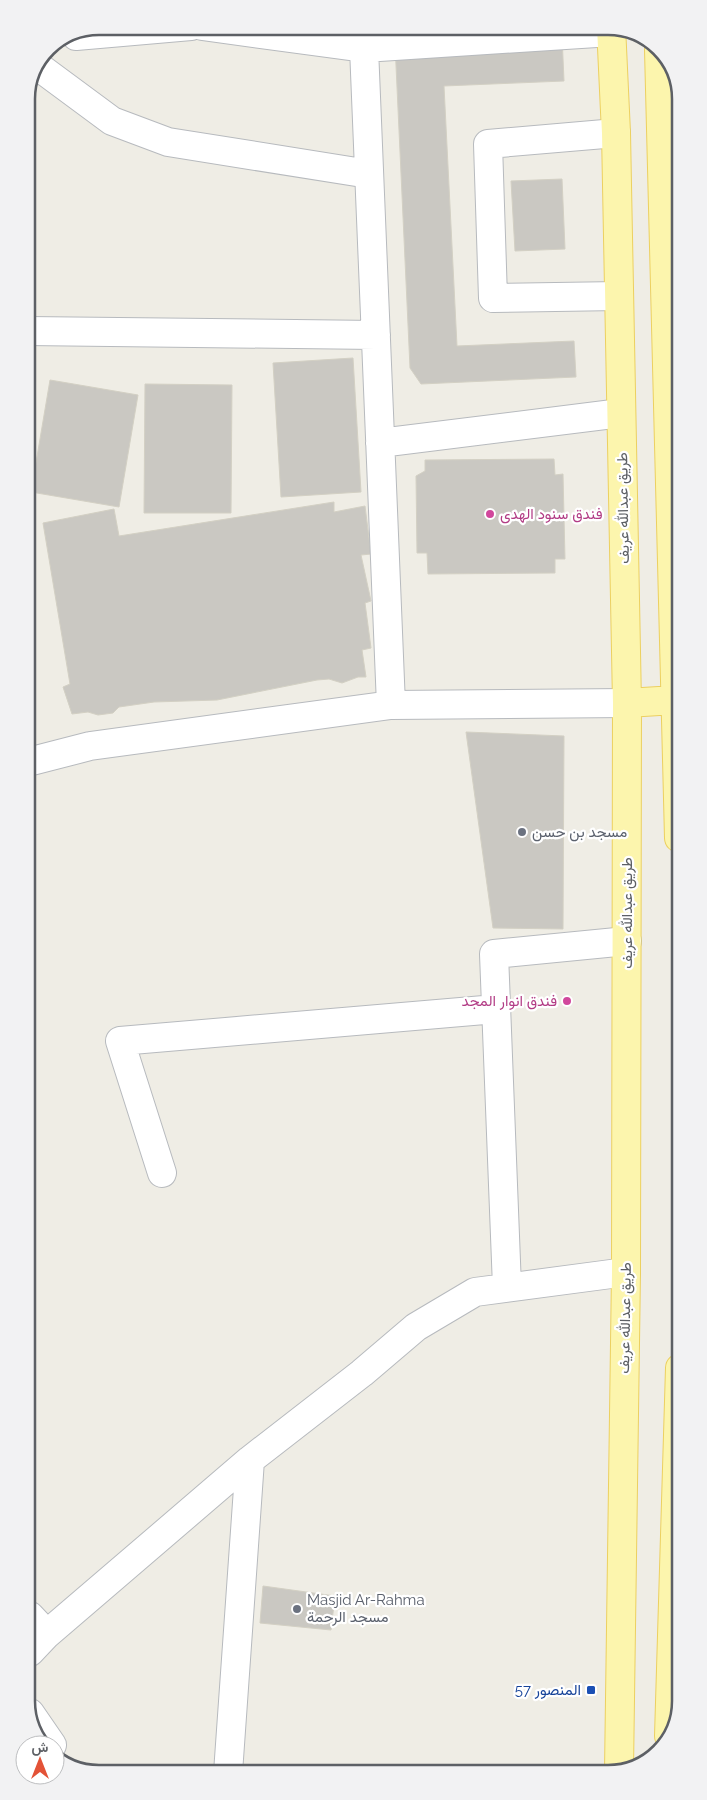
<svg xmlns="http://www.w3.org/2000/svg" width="707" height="1800" viewBox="0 0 707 1800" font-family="Raleway,Vazirmatn,sans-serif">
<rect width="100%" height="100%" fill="#efede5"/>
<!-- building -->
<path fill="#cac8c2" stroke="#d3d0c4" d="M562,36L564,81L444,86L457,346L574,341L576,377L421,384L410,368L395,44Z
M562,179L565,249L515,251L511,181Z
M353,358L361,492L281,497L273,363Z
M50,380L138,395L119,507L31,492Z
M145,384L232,385L231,513H144Z
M554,459L555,475L563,474L565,559H555V573L428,574L427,553H417L416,476L425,471V460Z
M334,502V512L365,506L371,554L361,555L371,601L365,603L371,648L362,650L366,677H358L342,683L329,679L317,680L217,700L154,702L119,707L113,713L98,715L88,712L72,714L63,687L70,684L43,523L114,509L119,536Z
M466,732L564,736L563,929L493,928Z
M263,1586L335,1596L331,1630L260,1623Z"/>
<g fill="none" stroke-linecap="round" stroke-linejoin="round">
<defs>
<path id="minor" d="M202,26L364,48L612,32
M76,36L191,26
M364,48L391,705
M39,67L112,121L168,142L369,174
M616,133L488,144L493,298L619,296
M27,331L376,335
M380,443L621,413
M28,762L90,746L391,705L627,703
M162,1173L120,1041L496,1009
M507,1287L494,954L627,941
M30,1616L47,1634
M30,1652L47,1634L250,1460L362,1373L416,1327L475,1292L626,1272
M30,1713L52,1745
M228,1773L250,1460"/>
<path id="major" d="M611,26L616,133L627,703L626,1272L619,1770
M659,50L679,838
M627,703L675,700
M669,1736L680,1368"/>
</defs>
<!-- minor casing -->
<use href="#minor" stroke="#b7babe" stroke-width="30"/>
<!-- major casing -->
<use href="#major" stroke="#ecd060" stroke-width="30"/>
<!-- minor -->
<use href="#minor" stroke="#fff" stroke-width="28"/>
<!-- major -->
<use href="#major" stroke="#fcf5ad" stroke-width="28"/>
</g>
<!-- markers -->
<g fill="#d1479c" stroke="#fff" stroke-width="2">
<circle cx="490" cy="514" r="5"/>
<circle cx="567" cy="1001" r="5"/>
</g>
<g fill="#6b7280" stroke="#fff" stroke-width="2">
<circle cx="522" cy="832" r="5"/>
<circle cx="297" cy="1609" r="5"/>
</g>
<rect fill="#1a4fb4" stroke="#fff" stroke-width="2" x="586" y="1685" width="10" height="10" rx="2.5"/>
<g text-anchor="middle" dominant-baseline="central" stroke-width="4.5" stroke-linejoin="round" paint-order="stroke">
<!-- street labels -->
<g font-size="15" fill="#5d6065" stroke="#fff">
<text transform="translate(623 508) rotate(-91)">طريق عبدالله عريف</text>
<text transform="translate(627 913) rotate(-90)">طريق عبدالله عريف</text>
<text transform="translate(625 1318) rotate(-89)">طريق عبدالله عريف</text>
</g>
<!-- hotel labels -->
<g font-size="15" fill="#b23c85" stroke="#fff" text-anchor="start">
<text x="500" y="514">فندق سنود الهدى</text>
<text x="557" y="1001" text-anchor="end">فندق انوار المجد</text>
</g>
<!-- worship labels -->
<g font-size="15" fill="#5b616d" stroke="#fff" text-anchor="start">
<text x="532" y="832">مسجد بن حسن</text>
<text x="307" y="1600">Masjid Ar-Rahma<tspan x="307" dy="17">مسجد الرحمة</tspan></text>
</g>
<!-- transit labels -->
<g font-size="15" fill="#164399" stroke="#fff" text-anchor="end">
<text x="581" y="1690">المنصور 57</text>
</g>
</g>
<!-- crop -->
<path d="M0 0H707V1800H0ZM99 35H608A64 64 0 0 1 672 99V1701A64 64 0 0 1 608 1765H99A64 64 0 0 1 35 1701V99A64 64 0 0 1 99 35Z" fill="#f2f2f3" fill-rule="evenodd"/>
<path fill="none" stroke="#5d6065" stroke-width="2.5" d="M99 35H608A64 64 0 0 1 672 99V1701A64 64 0 0 1 608 1765H99A64 64 0 0 1 35 1701V99A64 64 0 0 1 99 35Z"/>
<!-- north arrow -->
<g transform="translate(40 1760)"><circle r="24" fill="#ffffff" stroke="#bebfc1"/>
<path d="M0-4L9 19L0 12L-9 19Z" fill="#e35237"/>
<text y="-8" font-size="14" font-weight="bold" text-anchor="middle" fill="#5d6065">ش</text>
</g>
</svg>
